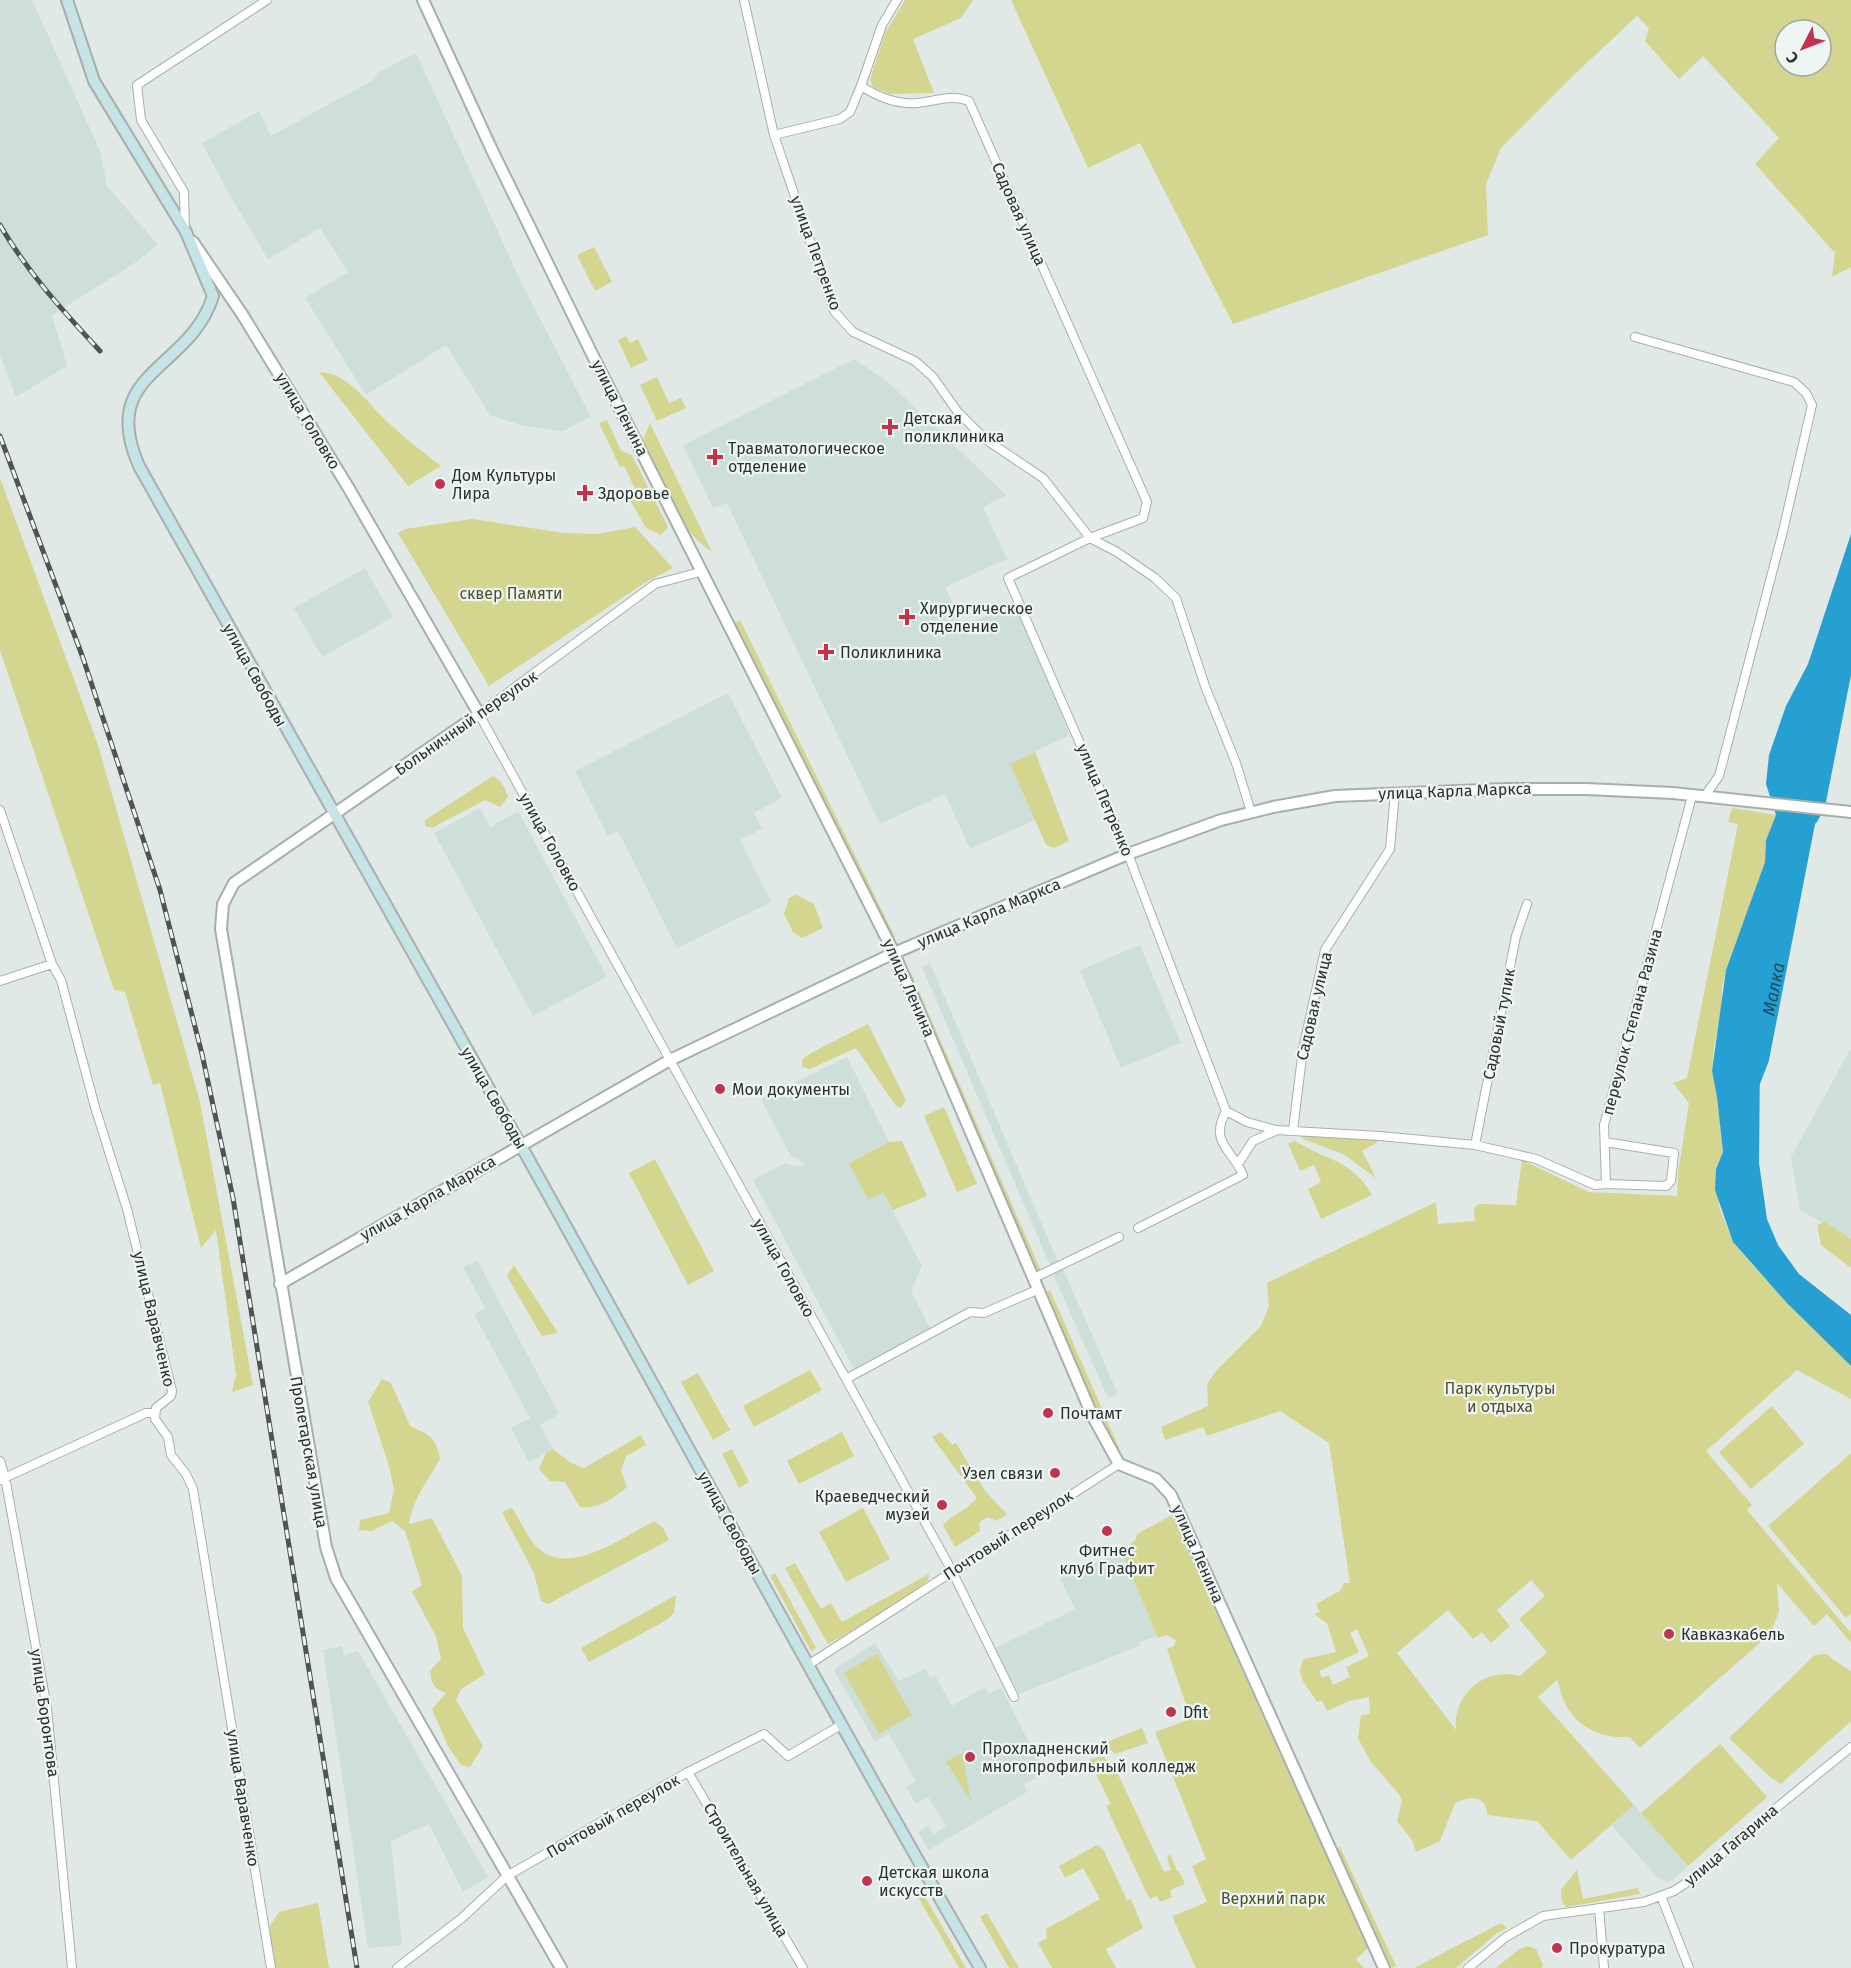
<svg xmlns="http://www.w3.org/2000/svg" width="1851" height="1968" viewBox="0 0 1851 1968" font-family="'Fira Sans',sans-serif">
<rect width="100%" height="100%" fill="#e0e9e5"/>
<!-- built -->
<path fill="#cddfd8" d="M0,0H32L100,151L107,186L158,245L132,265L52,315L67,366L16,397L0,355Z
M416,53L521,282L591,417L563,431L523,426L490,415L446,345L366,395L305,298L348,272L320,228L268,259L228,192L202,143L259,111L271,136L375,79L377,73Z
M854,359L887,381L1006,495L983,507L1007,559L945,587L963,625L1019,603L1069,735L1010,764L1035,820L970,849L945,794L880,824L727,503L713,508L683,445Z
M365,568L393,617L322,657L294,608Z
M728,693L782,798L754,813L762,829L740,840L771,902L677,948L618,831L608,836L575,771Z
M480,808L490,827L518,811L607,977L533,1016L434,833Z
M1140,945L1181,1043L1121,1068L1080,970Z
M930,963L1058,1262L1050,1265L922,967Z
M1851,1048V1239L1800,1210L1791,1157Z
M847,1057L889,1142L849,1163L883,1192L922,1266L911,1291L931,1330L855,1371L753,1180L785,1163L793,1166L806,1165L790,1155L761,1099Z
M477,1260L559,1414L540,1425L553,1449L529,1462L511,1428L530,1418L474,1314L485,1308L463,1267Z
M1063,1269L1118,1394L1108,1398L1053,1274Z
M1122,1552L1157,1636L1140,1642L1141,1645L1019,1694L995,1648L1075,1609L1060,1578Z
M875,1643L899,1681L925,1669L930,1678L935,1675L952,1706L985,1687L989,1694L1001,1688L1045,1773L1024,1785L1027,1792L929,1850L918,1832L928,1826L934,1834L946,1826L928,1797L916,1804L906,1787L916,1781L889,1734L875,1742L835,1672L836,1668Z
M342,1646L344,1655L358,1651L488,1877L463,1892L429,1824L391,1841L402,1945L368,1948L323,1650Z
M1634,1805L1688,1866L1673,1880L1666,1882L1658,1878L1611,1825Z"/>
<!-- green -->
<path fill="#d4d58f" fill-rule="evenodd" d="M905,0H973L961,18L913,39L934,93L890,94L873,87L870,80L885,33Z
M1011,0H1851V267L1832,277L1835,253L1755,164L1779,138L1703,56L1679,79L1645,41L1649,28L1637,16L1578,71L1501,148L1486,184L1488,235L1233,324L1140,143L1088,168ZM1785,30H1821V66H1785Z
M594,247L612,282L595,291L577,255Z
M626,336L630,343L638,339L648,360L631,368L618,340Z
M319,372C349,372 370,407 391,425C407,440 424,453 441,466L408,486Z
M657,377L669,403L681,398L686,408L657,421L640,385Z
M607,420L621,451L632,455L668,527L661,535L646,528L630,500L638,495L624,466L620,467L599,423Z
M650,423L712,552C675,528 661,478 643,440Z
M0,478L98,745L200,1102L253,1385L232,1392L236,1375L216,1230L201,1248L160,1083L153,1085L125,992L114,990L0,650Z
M472,519L564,533L597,534L635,527L673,568L646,582L489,686L398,533L405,529Z
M740,620L895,937L888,940L727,626Z
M1035,752L1069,841L1054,848L1046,845L1010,764Z
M493,776C502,781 505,788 508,797L500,807L485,800L432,828L425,826V820Z
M1732,808L1776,815L1766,840L1765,862L1726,970L1722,989L1721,1014L1714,1047L1712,1071L1717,1097L1723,1152L1716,1169L1719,1207L1733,1242L1755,1268L1851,1366V1399L1797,1370L1706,1451L1752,1505L1747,1510L1851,1633V1643L1827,1614L1814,1626L1777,1583L1779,1612L1770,1634L1640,1748L1630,1737C1603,1739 1577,1728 1565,1703C1561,1696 1560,1687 1557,1680L1538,1697L1634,1805L1571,1860L1537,1821L1487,1815C1487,1794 1469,1796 1455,1803L1440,1841L1416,1852L1412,1840L1397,1821L1402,1801L1399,1794L1371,1762L1358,1738L1361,1715L1370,1714L1369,1697L1349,1701L1327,1711L1322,1700L1317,1702C1309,1687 1293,1676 1304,1659L1336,1652L1327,1623L1314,1614L1320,1612L1316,1604L1340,1591L1344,1583H1350L1329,1443L1280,1411L1207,1436L1203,1427L1165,1440L1161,1427L1208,1406L1207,1384L1216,1371L1261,1326L1269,1306L1267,1283L1436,1202L1438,1224L1475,1221L1474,1209L1478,1204L1516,1205L1522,1160L1589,1192L1677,1196L1678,1173L1689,1103L1673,1083L1687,1078L1738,824L1728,822ZM1531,1580L1545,1596L1519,1619L1547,1652L1520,1676C1485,1666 1452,1695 1456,1730L1397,1653L1448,1610L1473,1639L1482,1632L1491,1643L1510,1626L1497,1610ZM1357,1629L1369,1656L1346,1667L1350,1677L1333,1685L1329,1675L1322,1678L1319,1671L1359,1652L1350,1633Z
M797,895L814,904L823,928L802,938L793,932L784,914L789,898Z
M911,973L1041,1271L1033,1274L904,976Z
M868,1024L906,1100L901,1108L896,1106L856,1048L810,1069L802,1067V1060L809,1054Z
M944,1107L977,1184L957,1192L924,1116Z
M1301,1134L1376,1138L1378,1142L1362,1151L1376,1178L1343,1154L1303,1139Z
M902,1141L927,1196L893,1210L883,1192L868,1200L849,1163L889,1142Z
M1295,1141C1325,1160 1353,1160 1372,1195L1321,1219L1308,1189L1321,1182L1314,1165L1300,1171L1288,1143Z
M655,1159L714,1271L688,1285L629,1173Z
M1825,1222L1851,1239V1268L1821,1245L1817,1225Z
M514,1265L558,1333L542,1336L537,1328L507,1276Z
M1050,1290L1127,1466L1112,1448L1044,1293Z
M810,1370L822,1390L754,1427L743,1406Z
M698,1373L730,1430L713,1440L681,1382Z
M382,1379L391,1383L410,1426C429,1435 436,1436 440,1459C428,1481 413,1498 409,1524L432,1518L462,1576L463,1628L485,1674L461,1689L456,1700L483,1746L470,1767L461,1765L448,1746L432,1709L446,1693C434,1689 431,1683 430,1671L441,1659L436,1636L412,1592L422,1585L405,1531L392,1521L372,1531L359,1530L360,1520L389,1513L394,1490L390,1469L368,1402Z
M1772,1406L1804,1444L1751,1489L1719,1452Z
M842,1432L854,1456L799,1484L787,1461Z
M941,1432L952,1445L956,1443L985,1491L1007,1514L997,1521C989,1517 985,1516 979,1524L980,1531L955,1547L943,1525C953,1514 967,1510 977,1498L932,1437Z
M641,1435L646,1445L626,1456L621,1470L627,1487C615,1498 596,1510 580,1507L565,1482L550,1481L539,1469L546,1453L553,1449L571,1463L584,1468Z
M732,1449L749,1482L739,1488L722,1454Z
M1851,1453V1613L1846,1618L1768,1526Z
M512,1508C520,1520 529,1541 540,1550C571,1576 625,1536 654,1521L663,1528L669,1540L548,1604L541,1601L534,1573L502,1512Z
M863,1508L890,1559L846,1582L819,1532Z
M1172,1515L1368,1948L1356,1959L1364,1968H1196L1175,1923L1173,1916L1207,1902L1192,1866L1206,1859L1155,1732L1191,1719L1167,1649L1174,1646L1176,1640L1167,1635L1158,1638L1122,1552L1136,1539L1137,1534Z
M795,1563L821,1609L831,1603L842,1622L929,1574L928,1580L889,1610L828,1644L785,1568Z
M775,1573L816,1648L811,1651L770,1576Z
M676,1595L674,1613L665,1621L589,1662L581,1648Z
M877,1654L912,1715L879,1734L844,1673Z
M1826,1654L1851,1672V1721L1781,1784L1770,1777L1729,1738L1815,1655Z
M1142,1728L1148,1743L1115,1754L1104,1743Z
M1720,1744L1767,1797L1688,1866L1641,1813Z
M962,1753L971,1801L946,1762Z
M1099,1757H1104L1117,1772L1164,1872L1171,1870L1167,1858L1170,1854L1177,1871H1179L1185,1884L1170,1890L1172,1897L1160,1902L1157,1896L1150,1899L1146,1892L1106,1806L1111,1804L1089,1760Z
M1097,1845L1103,1849L1127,1900L1131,1899L1143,1928L1106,1949L1116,1968H1052L1038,1943L1047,1938L1046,1929L1100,1899L1083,1868L1065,1878L1059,1866Z
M1340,1847L1396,1966L1392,1968L1335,1849Z
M1577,1870L1583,1899L1638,1888L1640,1894L1566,1907L1562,1901L1561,1889Z
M914,1890H921L966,1968H959Z
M318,1903L329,1968H271L265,1934L279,1912Z
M987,1913L1019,1968H1009L980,1917Z
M1501,1923L1507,1928L1496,1934L1456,1968H1414Z
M1527,1946L1536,1949L1543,1965L1542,1968H1496L1518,1950Z"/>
<!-- water -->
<path fill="#269fd2" d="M1851,534V675L1825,807L1817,822L1804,834L1760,1059L1759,1163L1767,1219L1778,1245L1799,1274L1851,1315V1366L1786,1302L1733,1242L1715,1190L1716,1169L1723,1152L1717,1097L1712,1071L1726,970L1765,862L1766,840L1776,815L1766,784L1769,755L1786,706L1808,664Z"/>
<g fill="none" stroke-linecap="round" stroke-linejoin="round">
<!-- river -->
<path stroke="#269fd2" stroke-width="18" id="s1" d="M1751,1082L1760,1059L1808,813"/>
<defs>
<path id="minor" d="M744,0L774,135L834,311L853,332L915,361L933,377L957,411L985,439L1043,478L1090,538L1117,552L1155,578L1176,598L1205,686L1236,763L1251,812
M897,0L882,25L861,86C878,97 897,105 918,103C936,101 952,94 969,101L1147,502L1143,518L1090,538L1008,578L1128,854L1226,1111
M774,135L840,119L850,112L861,86
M185,231L184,192L141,120L137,85L267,0
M1635,337L1794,382L1806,393L1812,405L1783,531L1719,776L1704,797
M700,572L655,584L479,714L952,1571L1014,1697
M0,810L52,964L61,980L95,1107L127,1209L172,1391L171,1396L156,1408L155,1419L168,1437L171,1455L186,1474L193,1489L271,1968
M0,981L52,964
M1226,1111L1247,1122L1276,1130L1380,1136L1475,1145L1536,1159L1595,1185L1606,1184L1604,1125L1692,796
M1293,1130L1303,1049L1325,950L1390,849L1395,792
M1605,1142L1674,1153L1671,1181L1666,1186L1606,1184
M1475,1145L1516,936L1527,904
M1238,1164L1253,1141L1275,1131
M1138,1228L1243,1175C1232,1149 1209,1143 1226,1111
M1034,1278L1119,1237
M846,1379L970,1312L984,1313L1039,1289
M0,1461L5,1477L47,1708L72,1968
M0,1480L146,1413H154
M808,1665L1119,1464
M688,1772L803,1968
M1661,1896L1689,1968
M1599,1908L1604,1968
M397,1968L462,1918L507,1876L688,1772L764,1734L788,1756L841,1725
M1468,1968L1506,1937L1543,1916L1644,1902L1674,1891L1697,1876L1737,1840L1851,1747"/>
<path id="tertiary" d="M423,0L491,148L590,350L894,953L1092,1415L1119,1464L1156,1479L1171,1495L1384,1968
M193,242L242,314L348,487L479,714L234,883L223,904L221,929L326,1547L336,1578L561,1968
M280,1284L670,1060L894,953L1128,854L1221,820L1273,807L1335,796L1508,789H1586L1673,793L1851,812"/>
<path id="secondary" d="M67,0L94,81L186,232L213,296C190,371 97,371 139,466C267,698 400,928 529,1160C679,1429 825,1701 980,1968"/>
</defs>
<!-- minor casing -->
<use href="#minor" stroke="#a7afac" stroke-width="10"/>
<!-- tertiary casing -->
<use href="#tertiary" stroke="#a7afac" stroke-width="14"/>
<!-- secondary casing -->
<use href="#secondary" stroke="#a7afac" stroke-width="14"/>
<!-- minor -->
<use href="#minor" stroke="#fff" stroke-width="8"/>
<!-- tertiary -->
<use href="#tertiary" stroke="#fff" stroke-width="10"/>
<!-- secondary -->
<use href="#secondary" stroke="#c6e3e5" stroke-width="10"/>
<defs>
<path id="rail" d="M0,225C28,273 63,311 100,351
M0,436L83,658L160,890L202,1054L233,1198L357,1968"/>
</defs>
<!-- rail casing -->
<use href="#rail" stroke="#4f5351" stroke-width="5"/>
<!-- rail -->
<use href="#rail" stroke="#edf6f3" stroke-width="3" stroke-dasharray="9" stroke-linecap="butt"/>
</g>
<!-- markers -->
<g fill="#c4334d" stroke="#edf6f3" stroke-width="2">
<path d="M887 418h6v6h6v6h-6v6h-6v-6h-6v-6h6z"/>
<path d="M712 448h6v6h6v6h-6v6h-6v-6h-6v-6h6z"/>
<circle cx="440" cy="484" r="6"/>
<path d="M582 484h6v6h6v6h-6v6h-6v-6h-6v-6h6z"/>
<path d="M904 608h6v6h6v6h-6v6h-6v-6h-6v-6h6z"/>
<path d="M823 643h6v6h6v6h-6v6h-6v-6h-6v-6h6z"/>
<circle cx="720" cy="1089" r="6"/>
<circle cx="1048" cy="1413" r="6"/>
<circle cx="1055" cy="1473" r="6"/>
<circle cx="942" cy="1505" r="6"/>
<circle cx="1107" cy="1531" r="6"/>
<circle cx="1669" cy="1634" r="6"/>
<circle cx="1171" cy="1712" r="6"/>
<circle cx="970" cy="1757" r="6"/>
<circle cx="867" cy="1881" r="6"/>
<circle cx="1557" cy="1948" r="6"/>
</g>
<g text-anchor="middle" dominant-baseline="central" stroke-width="4.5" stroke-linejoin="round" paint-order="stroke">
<!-- street labels -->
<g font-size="16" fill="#2c2f2e" stroke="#edf6f3">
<text transform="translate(1019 214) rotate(66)">Садовая улица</text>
<text transform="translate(816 253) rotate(70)">улица Петренко</text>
<text transform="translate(620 408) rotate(63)">улица Ленина</text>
<text transform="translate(308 421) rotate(59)">улица Головко</text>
<text transform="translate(255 675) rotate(61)">улица Свободы</text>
<text transform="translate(466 723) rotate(-35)">Больничный переулок</text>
<text transform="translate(1455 791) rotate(-2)">улица Карла Маркса</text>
<text transform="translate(1105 800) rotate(67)">улица Петренко</text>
<text transform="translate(550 842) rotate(61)">улица Головко</text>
<text transform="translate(989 913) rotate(-23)">улица Карла Маркса</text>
<text transform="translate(909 988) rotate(66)">улица Ленина</text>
<text transform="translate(1314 1006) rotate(-77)">Садовая улица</text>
<text transform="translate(1632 1022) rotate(-75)">переулок Степана Разина</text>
<text transform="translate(1499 1024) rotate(-79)">Садовый тупик</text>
<text transform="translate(494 1098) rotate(60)">улица Свободы</text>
<text transform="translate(428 1198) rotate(-30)">улица Карла Маркса</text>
<text transform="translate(784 1268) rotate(61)">улица Головко</text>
<text transform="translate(154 1319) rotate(77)">улица Варавченко</text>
<text transform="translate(309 1452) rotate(80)">Пролетарская улица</text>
<text transform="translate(730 1523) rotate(61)">улица Свободы</text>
<text transform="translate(1008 1535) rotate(-33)">Почтовый переулок</text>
<text transform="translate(1198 1554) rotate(66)">улица Ленина</text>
<text transform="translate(45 1713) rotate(82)">улица Боронтова</text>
<text transform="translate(243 1798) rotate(81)">улица Варавченко</text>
<text transform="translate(613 1816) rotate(-30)">Почтовый переулок</text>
<text transform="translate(1731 1845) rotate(-40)">улица Гагарина</text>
<text transform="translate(746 1870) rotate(60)">Строительная улица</text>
</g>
<!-- poi labels -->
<g font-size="16" fill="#2c2f2e" stroke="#edf6f3" text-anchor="start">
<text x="904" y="418">Детская<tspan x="904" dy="18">поликлиника</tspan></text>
<text x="728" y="448">Травматологическое<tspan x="728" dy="18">отделение</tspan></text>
<text x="452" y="475">Дом Культуры<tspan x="452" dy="18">Лира</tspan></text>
<text x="598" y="493">Здоровье</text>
<text x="920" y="608">Хирургическое<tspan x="920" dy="18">отделение</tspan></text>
<text x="840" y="652">Поликлиника</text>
<text x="732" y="1089">Мои документы</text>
<text x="1060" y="1413">Почтамт</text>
<text x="1043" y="1473" text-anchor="end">Узел связи</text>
<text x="930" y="1496" text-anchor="end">Краеведческий<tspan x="930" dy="18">музей</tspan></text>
<text x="1107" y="1550" text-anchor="middle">Фитнес<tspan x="1107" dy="18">клуб Графит</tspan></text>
<text x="1681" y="1634">Кавказкабель</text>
<text x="1183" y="1712">Dfit</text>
<text x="982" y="1748">Прохладненский<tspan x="982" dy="18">многопрофильный колледж</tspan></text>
<text x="879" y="1872">Детская школа<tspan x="879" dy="18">искусств</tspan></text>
<text x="1569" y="1948">Прокуратура</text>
</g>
<!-- park labels -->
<g font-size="16" fill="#505025" stroke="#edf6f3">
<text x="511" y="593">сквер Памяти</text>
<text x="1500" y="1388">Парк культуры<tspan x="1500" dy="18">и отдыха</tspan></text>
<text x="1273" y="1898">Верхний парк</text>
</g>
<!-- water labels -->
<g font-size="18" font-style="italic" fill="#1e4c62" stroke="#edf6f3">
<text stroke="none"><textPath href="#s1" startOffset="96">Малка</textPath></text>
</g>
</g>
<!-- north arrow -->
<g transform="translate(1803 48) rotate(228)"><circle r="28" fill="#edf6f3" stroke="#a0a6a4" stroke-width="1.5"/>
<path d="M0-4.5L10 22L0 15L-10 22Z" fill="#c4334d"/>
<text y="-9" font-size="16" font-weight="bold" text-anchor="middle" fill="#2c2f2e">С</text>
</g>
</svg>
